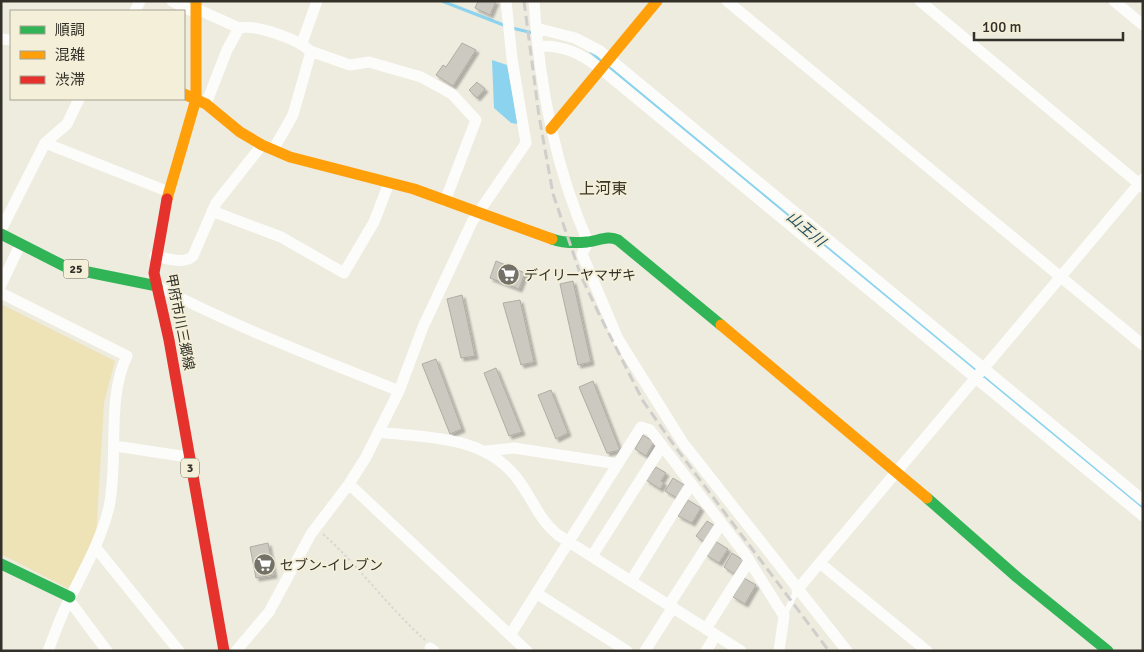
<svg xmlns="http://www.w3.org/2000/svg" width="1144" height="652" viewBox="0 0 1144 652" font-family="Signika,'Noto Sans JP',sans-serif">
<defs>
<filter id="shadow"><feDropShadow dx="3" dy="3" stdDeviation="1" flood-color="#0004"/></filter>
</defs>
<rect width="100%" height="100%" fill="#eeebdf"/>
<!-- green -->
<path fill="#eee3b6" d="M1,304L115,361L104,403L96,537L69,589L1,554Z"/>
<!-- water -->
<path fill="#8bd3ee" d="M492,60L507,65L518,124L511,123L494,108Z"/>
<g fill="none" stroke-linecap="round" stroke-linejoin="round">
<!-- stream -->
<path stroke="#8bd3ee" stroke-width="3" d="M442,1L506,26
M512,28L533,33
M591,52L601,61
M608,66L977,371
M982,375L1143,508"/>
</g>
<!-- building -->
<path fill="#cccac0" stroke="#b0ada5" filter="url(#shadow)" d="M478,1H496L490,15L475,8Z
M462,43L476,50L453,86L436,75L443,65L446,67Z
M477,82L485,89L477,98L469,90Z
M496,261L525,273L519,289L490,278Z
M573,281L591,362L578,365L560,284Z
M462,295L475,356L461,358L447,299Z
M520,300L534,362L521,365L503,303Z
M436,359L462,429L450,434L422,364Z
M496,368L522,432L509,436L484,373Z
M593,381L620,450L607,453L579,387Z
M551,390L568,433L556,439L538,395Z
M643,435L654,442L646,456L635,449Z
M656,467L666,473L661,481L664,483L660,489L646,480Z
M673,478L684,485L677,498L665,491Z
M688,500L701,508L692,523L678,516Z
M707,521L715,526L704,542L696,536Z
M715,541L728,549L719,563L706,555Z
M268,543L274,575L256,578L250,547Z
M732,553L743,560L734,574L724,567Z
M744,578L756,585L745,604L733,597Z"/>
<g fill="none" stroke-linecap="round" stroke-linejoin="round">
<!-- path -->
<path stroke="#d8d7d3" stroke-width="2" stroke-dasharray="2.5 2.5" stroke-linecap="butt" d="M323,534C360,567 388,607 425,640"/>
<!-- lane -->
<path stroke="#fcfcfa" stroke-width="5.5" d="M784,616L797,590"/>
<!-- street -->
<path stroke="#fcfcfa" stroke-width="11" d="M172,1L196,13
M534,1C539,83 555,167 588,242L582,254L618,339L683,443L847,651
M727,1L1143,345
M920,1L1143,187
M1114,1L1143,25
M197,9L239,28
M135,11L140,1
M536,28L575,38L600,51L1143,500
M1,39L11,40
M302,43L317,1
M538,46C564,45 580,53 601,69L1143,516
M310,51L350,65L369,62L421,77L452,94L476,120L445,201
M206,104L227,50L239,28C255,24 298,39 310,51V55L293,115L273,150
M45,143L169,192
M212,211L281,237L344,273L374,222L389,183
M1,230L45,143L67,124L79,99
M155,256C167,258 183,265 193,256L216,203L262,145
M1,285L20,245
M157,286C235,327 318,358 399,391
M1,293L127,356C106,398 119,460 109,507C101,540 85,568 70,598C61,615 55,633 48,651
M378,432C426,438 483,435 516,477C532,497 538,519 558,535L741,651
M115,446L188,457
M486,451L514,448L618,464
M349,484L527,651
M96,548L179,651
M592,556L662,446
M821,564L927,651
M631,581L691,484
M797,590L1143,179
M536,593L627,651
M69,600L107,651
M669,605L721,524
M706,629L749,561
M510,635L641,427L650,430L745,554L784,616L779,651
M430,648L434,651
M236,651L269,612L311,534L349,484L366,457L399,391L423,327L472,222L526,143L512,59L506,1
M645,651L673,607
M706,651L716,635"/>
<!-- fast -->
<path stroke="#30b455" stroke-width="11" d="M1,234L68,268L157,286
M552,239C563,243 576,243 587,242C598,241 608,235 618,240L721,325
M927,498L1018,578L1108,651
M1,564L70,597"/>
<!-- slow -->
<path stroke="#ff9f0a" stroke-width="11" d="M184,94L206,104L240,132L262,145L290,157L414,189L552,239
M551,129L657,1
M167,199L196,99V1
M721,325L927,498"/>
<!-- jam -->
<path stroke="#e5322d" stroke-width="11" d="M167,199L154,273L169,340L224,651"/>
<!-- rail -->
<path stroke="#cfcecb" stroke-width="3" stroke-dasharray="10 5" stroke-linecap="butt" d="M524,1L539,116L553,194L581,276L598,312L643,401L676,448L829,651"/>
</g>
<!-- icons -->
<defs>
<symbol id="supermarket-disc" viewBox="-11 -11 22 22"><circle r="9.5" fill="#747168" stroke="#f4efd9"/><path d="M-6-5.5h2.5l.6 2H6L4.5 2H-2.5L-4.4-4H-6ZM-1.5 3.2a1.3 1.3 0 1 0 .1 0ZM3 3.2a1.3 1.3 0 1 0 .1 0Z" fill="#fff"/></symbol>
</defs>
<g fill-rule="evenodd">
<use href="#supermarket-disc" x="496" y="262" width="25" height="25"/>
<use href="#supermarket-disc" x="252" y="552" width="25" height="25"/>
</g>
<g text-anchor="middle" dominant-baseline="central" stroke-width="4" stroke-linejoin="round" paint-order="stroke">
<!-- shield labels -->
<g fill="#f4efd9" stroke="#6c695d" stroke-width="1">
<rect x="63.5" y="259.5" width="25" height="19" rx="4"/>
<rect x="181" y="458.5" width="18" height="19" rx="4"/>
</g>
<g font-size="12" font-weight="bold" fill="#323028">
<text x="76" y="269">25</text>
<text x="190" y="468">3</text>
</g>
<!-- poi labels -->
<g font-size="14" fill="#323028" stroke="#f4efd9" text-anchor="start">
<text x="524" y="275">デイリーヤマザキ</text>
<text x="280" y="565">セブン-イレブン</text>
</g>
<!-- street labels -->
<g font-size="14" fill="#323028" stroke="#f4efd9">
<text transform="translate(180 322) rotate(79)">甲府市川三郷線</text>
</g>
<!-- water labels -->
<g font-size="15" font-style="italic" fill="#214e60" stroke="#f4efd9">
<text transform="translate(806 229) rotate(40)">山王川</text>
</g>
<!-- quarter labels -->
<g font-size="16" fill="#3b3726" stroke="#f4efd9">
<text x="603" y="189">上河東</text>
</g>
</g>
<!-- border -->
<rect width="1144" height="652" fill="none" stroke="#323028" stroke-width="5"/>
<!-- legend -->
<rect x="10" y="10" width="175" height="90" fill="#f4efd9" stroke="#a6a392"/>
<rect x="20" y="26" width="25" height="8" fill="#30b455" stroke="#a6a392"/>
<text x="55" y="35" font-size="15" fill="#323028">順調</text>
<rect x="20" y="51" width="25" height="8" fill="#ff9f0a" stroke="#a6a392"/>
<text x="55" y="60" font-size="15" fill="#323028">混雑</text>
<rect x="20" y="76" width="25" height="8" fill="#e5322d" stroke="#a6a392"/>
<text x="55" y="85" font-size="15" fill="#323028">渋滞</text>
<!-- scale -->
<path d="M974 32v8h149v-8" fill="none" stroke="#323028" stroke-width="2.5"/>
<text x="982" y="32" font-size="15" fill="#323028" stroke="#f4efd9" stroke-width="4" paint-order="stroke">100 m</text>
</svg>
